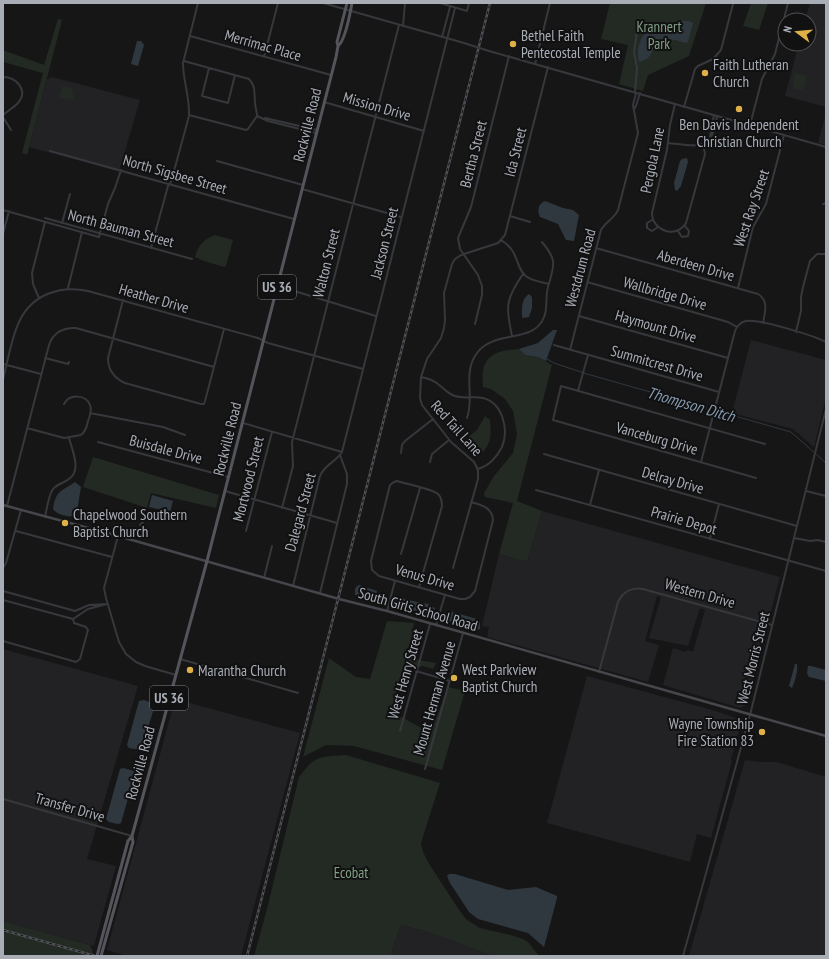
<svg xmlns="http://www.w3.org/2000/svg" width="829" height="959" viewBox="0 0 829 959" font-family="'PT Sans Narrow',sans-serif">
<rect width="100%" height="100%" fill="#161617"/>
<!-- built -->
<path fill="#222224" d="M810,3H826V107L785,96L799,44H809V20H805Z
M52,77L140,100L119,171L29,147L47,79Z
M826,113V145L818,143Z
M751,340L826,360V397L814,447L793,429L732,413Z
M542,511L780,577L746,705L740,708L663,685L673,648L686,652L687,650L693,652L705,610L700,608L688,646L649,638L661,597L657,596L645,641L659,645L648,682L487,637L489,627L482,626L499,554L527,562Z
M3,649L138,686L87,859L116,866L94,946L3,921Z
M587,676L716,711L738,719L741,723L731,759L732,761L711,838L697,834L690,862L547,823Z
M175,699L300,733L241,956H127L107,950Z
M745,760L760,762H777L826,777V956H689Z
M401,925L428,932L493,956H398L391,953Z"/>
<!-- green -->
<path fill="#222a23" d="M610,3H706L689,56L648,75L643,91L619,84L628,45L601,39Z
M751,3H768L759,30L743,26Z
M58,19L62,20L27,155L22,153L43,73L3,62V50L44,65Z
M795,73L807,76L804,88L801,90L793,89V83Z
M62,86L71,88L75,100L59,98Z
M215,235L233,240L226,266L224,267L204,261L195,257C199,244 203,240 215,235Z
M519,349L525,355L538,357L552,365L517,501L542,511L527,562L499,554L513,503L485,497L484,493L494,476L513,453L517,434L513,411L505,399L491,389L483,387C483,382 482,376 483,371C486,352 504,350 519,349Z
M485,416L490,420C491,433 492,443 482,453L467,441V438L477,430Z
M93,457L219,495L216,508L151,493L147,508L83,487Z
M387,621L414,623L410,644L407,650L415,654L418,660L436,663L433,669L423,666L408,669L396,689V714L429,732L434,724L448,687L465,691L442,770L354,746L326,745L303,757L329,658L356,677L370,679Z
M346,755L440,783L421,843L423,852L428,862L459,910L467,920L480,928L514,936L523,939L528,942L539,956H493L428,932L401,925L391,953L398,956H254L267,909L299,777C315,755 320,757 346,755Z
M3,921L90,945L93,952V956H9H17L3,955Z"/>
<!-- water -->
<path fill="#30383f" d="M680,21H689L693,23L688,42L685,43L676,40L656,42C650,53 653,58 639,62C635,48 642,31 655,25C659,24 664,25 668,25C672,24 676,22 680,21Z
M137,41H141L144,45L138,66L131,64Z
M687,158L688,162L681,186L677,191L675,190L674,183L680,161L682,159Z
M545,201L563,208L573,210L579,215L574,241L566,240L558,224L540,217C537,211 538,204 545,201Z
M529,294L532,297V308L529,317L523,318L522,317C522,309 521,299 529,294Z
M553,330H557L546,361L538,357L525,355L519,349L538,343Z
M75,482L81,487L77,511L74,516C68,517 57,515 53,509C56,490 61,492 75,482Z
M152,495L173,501L170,512L149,507Z
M359,585L377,591L376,598L373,600L355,595V589L357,586Z
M397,597L417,602L428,604L435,608L434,613C424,618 420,612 411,610C404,609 387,607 397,597Z
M449,611L477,619L480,622V629L477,630H474L445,620V614Z
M795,664H797C798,672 795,681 792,688L789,686Z
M808,666H811L826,670V681L809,677L807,673Z
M144,700L152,703L155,705L141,750L129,748L127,745L139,701Z
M123,768L134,771L135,774L121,823L118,824L109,822L106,819L120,769Z
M449,874H455L508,890L536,887L557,896V898L544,947L528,933L478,919L469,912L450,883L447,876Z"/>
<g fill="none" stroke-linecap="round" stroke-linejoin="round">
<!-- stream -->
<path stroke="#30383f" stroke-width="1" d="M547,359L554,363L587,374L791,432L826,463"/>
<!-- minor -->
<path stroke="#37383c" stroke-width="2" d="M440,3L467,11L469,3
M403,26L405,3
M190,36L331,75
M442,37L450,7
M264,57L278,3
M184,61L249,79C256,86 254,93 255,102C255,107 257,111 257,116
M535,64L550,3
M209,68L202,96L228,103L235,75
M3,77C16,77 29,90 18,103C14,107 8,111 3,115
M635,92L637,68L634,52L637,31
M324,102L424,131
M675,104L670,125L667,150L652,213C652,231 676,239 686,223L705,154L703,144
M684,107L695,69L698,66L713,59L721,50L733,4
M634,109L636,106L640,93
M189,115L246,130L248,129L257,116
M257,116L268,121L316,133
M3,117L11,130
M265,118L317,130
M750,125L762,79L775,54L788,3
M710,137L714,115
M668,143C683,144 705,151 712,135C715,129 716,122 717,116
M50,151L294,219
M217,161L303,185
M302,189L401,217
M823,204L826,203
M3,210L99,237L108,204L115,188L121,170
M510,216L530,222
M45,218L192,259
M652,220L647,223V228L652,231L658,227
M62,223L70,194
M678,231L682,237L688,236L689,231L685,226
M3,234L9,211
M501,240C520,251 515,269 527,277C533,281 542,282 549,284
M151,248L168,186L171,182L189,116C190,98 183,81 183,63L198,3
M596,248L758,294C769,301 765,312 763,323
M587,282L728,322L737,327
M278,286L376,316
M68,288L82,232
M738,288L753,227L766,204L784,135
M39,298L33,284L32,273L45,222
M123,300L108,358C108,370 114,378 125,383L201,404H204L205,401L224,329
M579,316L728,358
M475,324L482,295V286L478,275L460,249L458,238L471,207L509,56
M796,332L801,311V297L803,287L810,261L817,254H826
M512,336C506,306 505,300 523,274
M554,345L719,392
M570,350L601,230C605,222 615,218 618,210L638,133L633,105L636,93
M45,358L68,364L69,362
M3,364L41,374
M421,377C426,378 431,379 435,382C442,386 447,394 455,396C464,399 474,396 483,398C503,403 509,430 502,447C497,457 488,467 477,469
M3,380C7,363 12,335 20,320C33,294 61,285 88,291L258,338L268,343L363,369
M578,391L588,355
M90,413L163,427L185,435
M467,418C475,396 462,373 477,353C495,329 534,344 544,317C548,308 545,297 548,287C554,265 558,261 542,242
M243,423L342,452
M27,428L64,438L81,435C86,431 87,426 88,421C90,416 92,410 90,405C86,394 69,394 64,404
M98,442L228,477
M401,453L402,445L405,441L433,419
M544,454L797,526
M430,462L432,454L449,440
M701,462L735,331C737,326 740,322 746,321C760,319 812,335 826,342
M756,478L553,420L561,386L765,444
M536,490L826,571
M225,491L337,523
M806,491L826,496
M590,505L599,470
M7,506L49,345C53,333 63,327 76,328L214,367
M282,508L293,466L292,442L399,25
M45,517C47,509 48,496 53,489C57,484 64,483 69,479C82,470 72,450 69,438
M156,518L162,514
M140,525L143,522
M16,531L112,557
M246,531L272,432
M118,536L104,588L106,598L119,642L126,654L136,662L145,666L176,675
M794,538L810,541L818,540L826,542
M710,539L719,504
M401,554L420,488
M3,568L6,563L21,510
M453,568L478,479V470L474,462L451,442L422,405L420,398L421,377L427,359L441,338L444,328L445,320L444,293L452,264L455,259L461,255L498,243L505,235L548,67
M264,578L272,546
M293,586L320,476C324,465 336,462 342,452L455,8
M419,587L442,506C442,502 442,498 438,494C432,489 406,484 397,481L394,482L390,485L371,561L372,570L379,576L460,599H465L470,597L475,591L493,520C492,507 481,505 471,502
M3,591L75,611L89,605L107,604
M320,593L347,484V474L340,455
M3,600L73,619L74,623L86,627L88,630L80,659L76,662L3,641
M387,611L395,581
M73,619L88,609L107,604
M436,625L445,595
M180,659L298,693
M416,671L450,681
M599,672L618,602C623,592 632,587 643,589L772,625
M400,731L430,624
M425,769L463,633
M3,799L132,836"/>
<!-- tertiary -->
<path stroke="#37383c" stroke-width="2" d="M323,3L464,43
M489,51L826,147
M683,956L750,715L826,409"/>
<!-- secondary -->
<path stroke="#46474c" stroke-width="2.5" d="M3,505L118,536L339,599L387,611L826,736"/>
<!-- primary -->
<path stroke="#54555b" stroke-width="3" d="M338,46C346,40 350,13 352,3
M97,956L128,841L132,836
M101,956L133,842L132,836L207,561L336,57L338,46L337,42L347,3"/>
<defs>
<path id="rail" d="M3,930L95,956
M247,956L490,3"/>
</defs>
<!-- rail casing -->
<use href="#rail" stroke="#4f5055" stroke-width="2.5"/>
<!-- rail -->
<use href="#rail" stroke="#111112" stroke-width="1" stroke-dasharray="3" stroke-linecap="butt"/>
<!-- tertiary-bridge -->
<path stroke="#37383c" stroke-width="2" d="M464,43L489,51"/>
</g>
<!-- markers -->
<g fill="#deb047" stroke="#111112" stroke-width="1.5">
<circle cx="513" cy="44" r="4"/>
<circle cx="705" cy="73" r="4"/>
<circle cx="739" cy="109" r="4"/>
<circle cx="65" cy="523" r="4"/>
<circle cx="190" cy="670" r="4"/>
<circle cx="454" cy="678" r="4"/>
<circle cx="762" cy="732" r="4"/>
</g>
<g text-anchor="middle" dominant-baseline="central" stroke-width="4" stroke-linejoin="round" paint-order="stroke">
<!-- shield labels -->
<g fill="#111112" stroke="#7b7e85" stroke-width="1">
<rect x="258" y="275" width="38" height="24" rx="3"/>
<rect x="150" y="686" width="38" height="24" rx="3"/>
</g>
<g font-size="14" font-weight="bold" fill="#a9adb6">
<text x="277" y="287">US 36</text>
<text x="169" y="698">US 36</text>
</g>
<!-- park labels -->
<g font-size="15" fill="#829f85" stroke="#111112">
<text x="659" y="26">Krannert<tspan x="659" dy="17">Park</tspan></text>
<text x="351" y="872">Ecobat</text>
</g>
<!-- poi labels -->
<g font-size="15" fill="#a9adb6" stroke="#111112" text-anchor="start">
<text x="521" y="35">Bethel Faith<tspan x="521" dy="17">Pentecostal Temple</tspan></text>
<text x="713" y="64">Faith Lutheran<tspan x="713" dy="17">Church</tspan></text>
<text x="739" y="124" text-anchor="middle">Ben Davis Independent<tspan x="739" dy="17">Christian Church</tspan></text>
<text x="73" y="514">Chapelwood Southern<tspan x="73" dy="17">Baptist Church</tspan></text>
<text x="462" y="669">West Parkview<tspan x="462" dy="17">Baptist Church</tspan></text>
<text x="198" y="670">Marantha Church</text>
<text x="754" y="723" text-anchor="end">Wayne Township<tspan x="754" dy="17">Fire Station 83</tspan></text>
</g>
<!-- street labels -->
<g font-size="15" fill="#a9adb6" stroke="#111112">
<text transform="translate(263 45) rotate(16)">Merrimac Place</text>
<text transform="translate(377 106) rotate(16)">Mission Drive</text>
<text transform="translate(307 125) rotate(-76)">Rockville Road</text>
<text transform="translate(515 152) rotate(-76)">Ida Street</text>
<text transform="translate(473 154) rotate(-76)">Bertha Street</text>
<text transform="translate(652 160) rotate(-78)">Pergola Lane</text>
<text transform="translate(175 174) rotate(16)">North Sigsbee Street</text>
<text transform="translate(751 208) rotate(-71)">West Ray Street</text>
<text transform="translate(121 228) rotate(15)">North Bauman Street</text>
<text transform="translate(384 243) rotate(-76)">Jackson Street</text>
<text transform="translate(326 263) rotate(-76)">Walton Street</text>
<text transform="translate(696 265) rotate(16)">Aberdeen Drive</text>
<text transform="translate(580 268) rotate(-75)">Westdrum Road</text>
<text transform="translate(665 293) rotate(16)">Wallbridge Drive</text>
<text transform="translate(154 298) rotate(16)">Heather Drive</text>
<text transform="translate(656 326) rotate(16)">Haymount Drive</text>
<text transform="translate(657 363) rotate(16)">Summitcrest Drive</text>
<text transform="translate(457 428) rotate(48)">Red Tail Lane</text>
<text transform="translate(657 438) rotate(16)">Vanceburg Drive</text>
<text transform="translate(227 439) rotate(-76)">Rockville Road</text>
<text transform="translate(166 449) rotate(15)">Buisdale Drive</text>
<text transform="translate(248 479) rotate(-76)">Mortwood Street</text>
<text transform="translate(673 480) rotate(16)">Delray Drive</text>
<text transform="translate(300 512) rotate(-75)">Dalegard Street</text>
<text transform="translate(684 520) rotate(16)">Prairie Depot</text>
<text transform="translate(425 577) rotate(16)">Venus Drive</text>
<text transform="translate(700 593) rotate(16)">Western Drive</text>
<text transform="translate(418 609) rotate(16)">South Girls School Road</text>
<text transform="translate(753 658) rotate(-76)">West Morris Street</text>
<text transform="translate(405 674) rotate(-74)">West Henry Street</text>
<text transform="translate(434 698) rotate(-74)">Mount Herman Avenue</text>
<text transform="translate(140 763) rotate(-75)">Rockville Road</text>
<text transform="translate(70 807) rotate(16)">Transfer Drive</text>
</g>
<!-- water labels -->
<g font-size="16" font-style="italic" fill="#8499ad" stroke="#111112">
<text transform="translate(691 404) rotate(16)">Thompson Ditch</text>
</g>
</g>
<!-- border -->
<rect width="829" height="959" fill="none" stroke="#a9adb6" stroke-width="8"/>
<!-- north arrow -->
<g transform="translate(797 32) rotate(286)"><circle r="19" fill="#111112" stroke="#4e4f54"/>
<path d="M0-3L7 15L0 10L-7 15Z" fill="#deb047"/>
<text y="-6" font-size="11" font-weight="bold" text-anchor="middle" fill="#a9adb6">N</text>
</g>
</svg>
